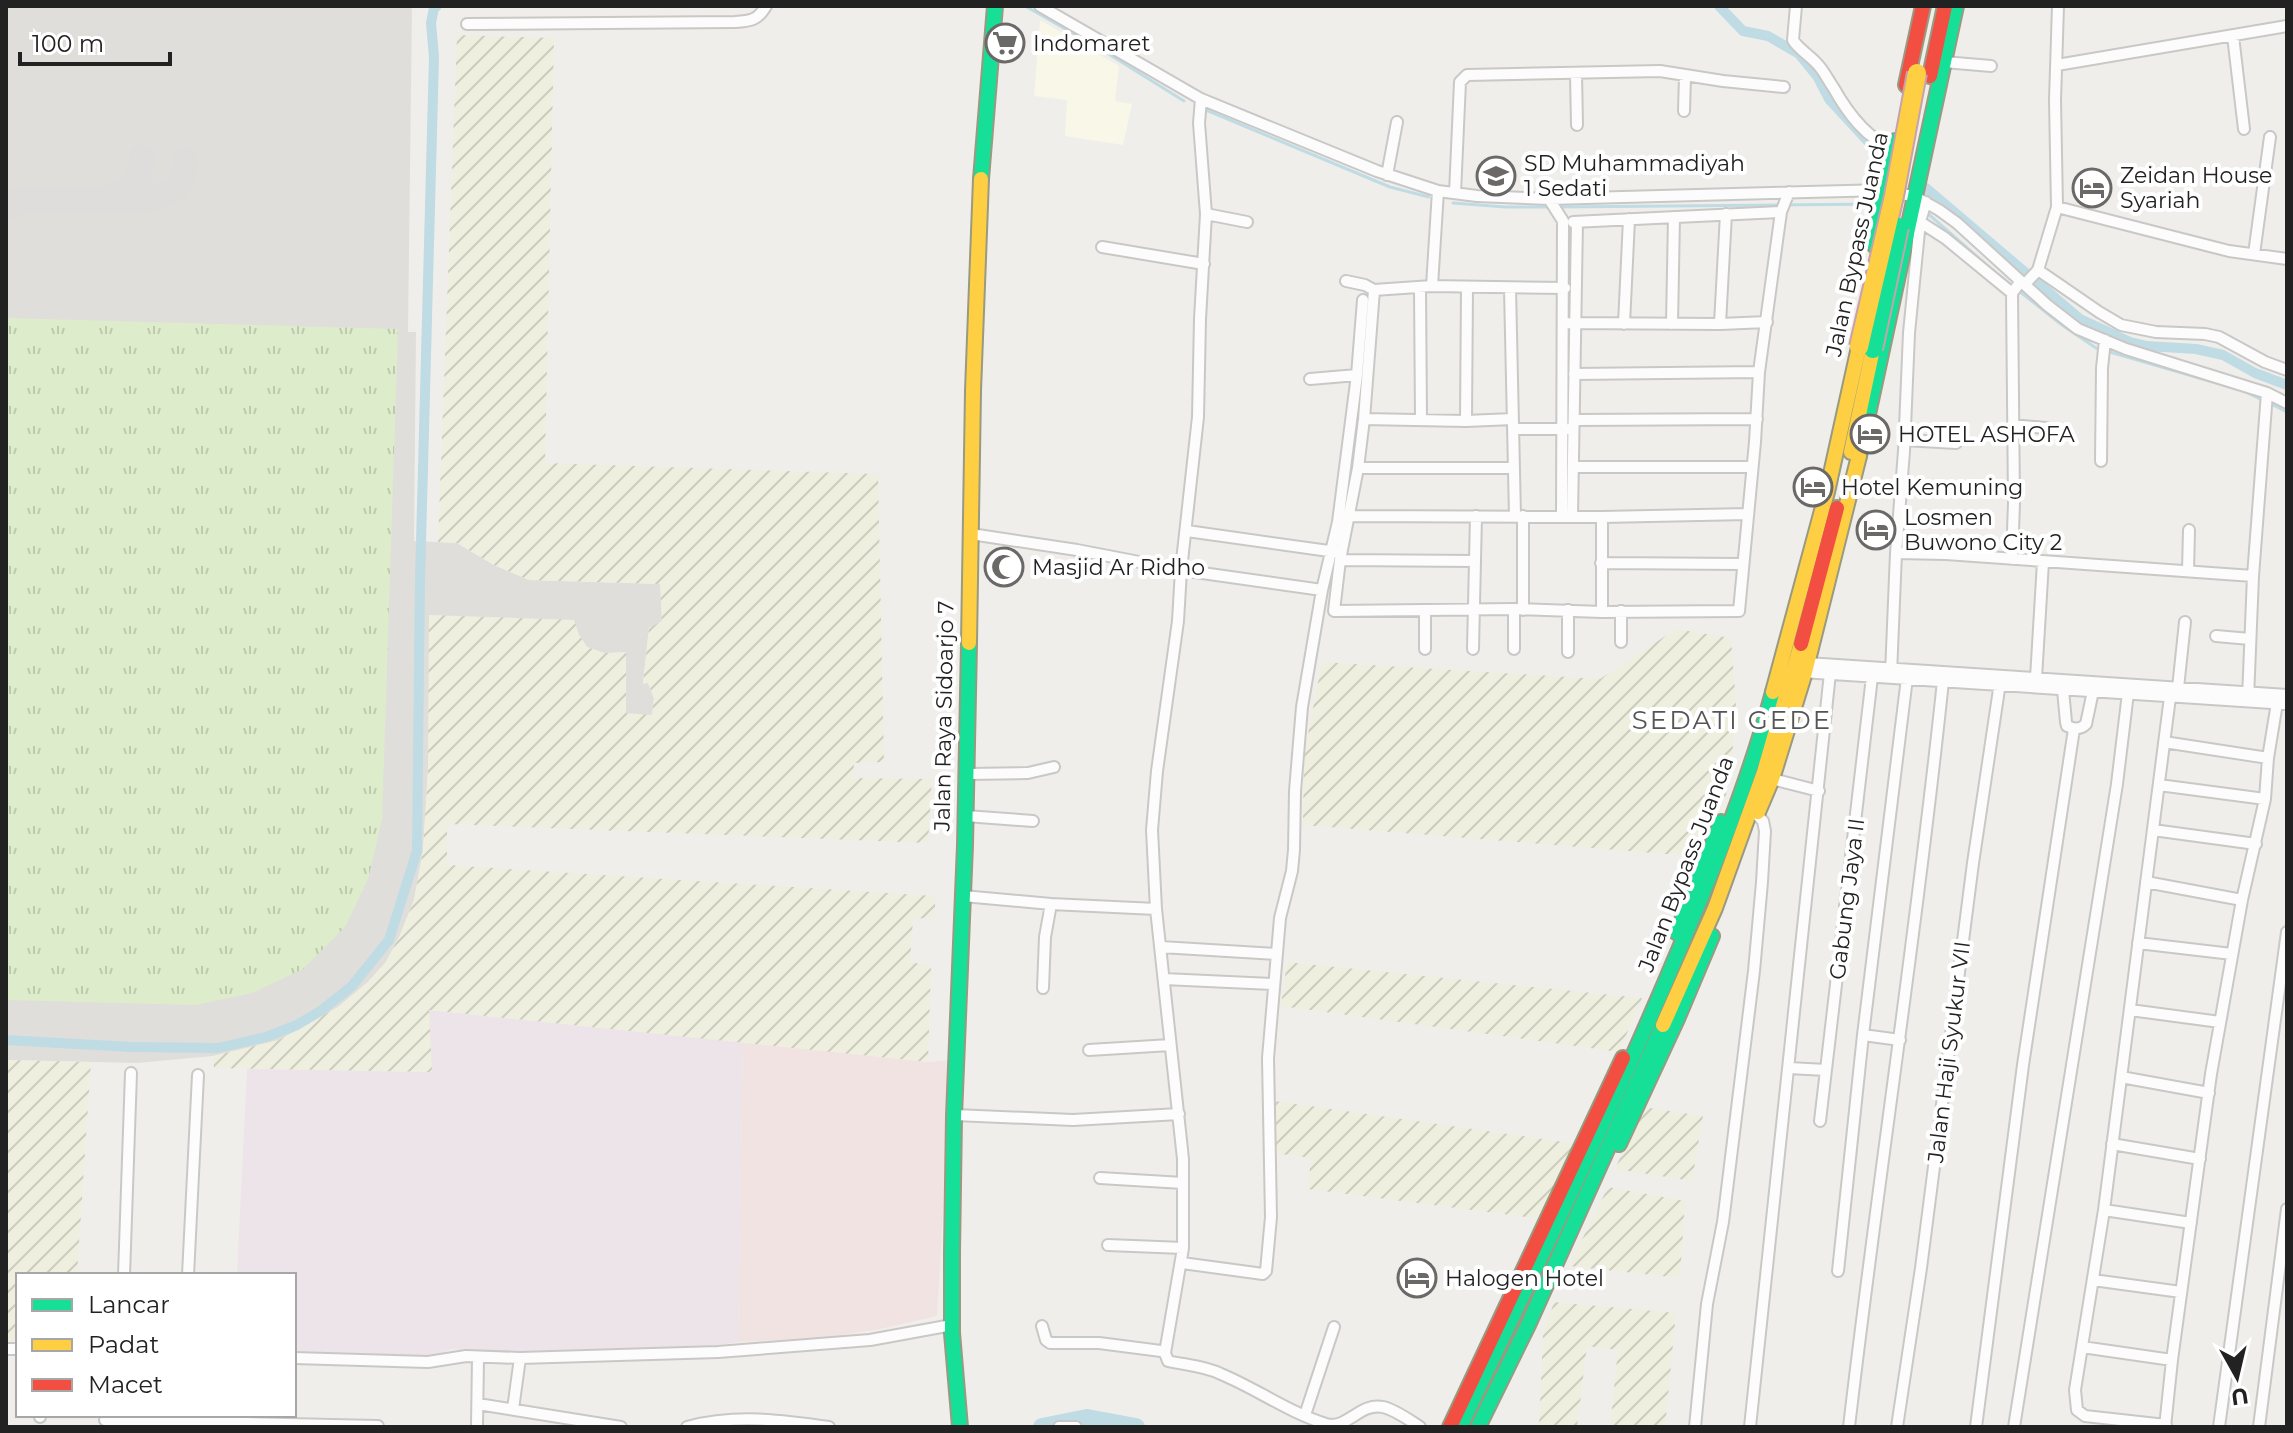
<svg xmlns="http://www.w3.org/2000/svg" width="2293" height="1433" viewBox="0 0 2293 1433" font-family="Montserrat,sans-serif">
<defs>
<pattern id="farmland-furrows" width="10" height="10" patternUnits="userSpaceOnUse" patternTransform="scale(2)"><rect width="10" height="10" fill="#efefdf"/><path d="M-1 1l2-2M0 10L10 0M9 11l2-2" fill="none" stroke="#cdcdbf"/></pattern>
<pattern id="grass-tufts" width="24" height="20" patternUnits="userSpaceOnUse" patternTransform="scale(2)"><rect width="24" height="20" fill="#ddeccb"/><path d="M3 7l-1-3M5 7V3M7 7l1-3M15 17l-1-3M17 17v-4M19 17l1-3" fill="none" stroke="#bdcaae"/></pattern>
</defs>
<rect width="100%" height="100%" fill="#f0eeeb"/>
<!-- commercial -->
<path fill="#f1e3e1" d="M743,1042L928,1062L952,1060L937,1316L880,1329L822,1338L738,1342Z"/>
<!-- industrial -->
<path fill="#ede4e9" d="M428,1010L743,1042L738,1342L690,1349L533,1353L451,1349L427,1359L294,1355V1275H237L247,1069L431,1072Z"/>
<!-- education -->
<path fill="#f8f7e8" d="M1040,20L1119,66L1115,101L1132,104L1123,145L1065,136L1067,100L1034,96Z"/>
<!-- airport -->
<path fill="#e0deda" d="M6,6H412L408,332H416L414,541L457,543L494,565L529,580L661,584L662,622L649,628L643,683H648L654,698L652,716L626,714L604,653L587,647L579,635L428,770L423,851L414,900L400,935L386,962L368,982L338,1007L279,1041L213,1056L137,1063L6,1060Z"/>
<!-- farmland -->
<path fill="url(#farmland-furrows)" d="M457,35L554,38L545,463L878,474L884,762L854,763L853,778L932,779L928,843L447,824V865L935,896V917L913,919L910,962L931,966L928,1062L429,1010L432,1072L214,1068L213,1056L279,1040L338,1007L368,982L386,962L400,935L414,900L423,851L428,770L429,615L574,620L579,635L587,647L604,653L626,652V713L652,715L654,698L648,683L643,684L649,628L662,621L660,584L529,580L494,565L457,543L438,542Z
M1676,629L1731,638L1737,718L1726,795L1704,857L1303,825L1304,754L1322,662L1600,679Z
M1287,962L1642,998L1619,1052L1281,1006Z
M6,1060L91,1062L77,1275H18V1347H6Z
M1275,1101L1578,1144L1541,1219L1308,1189L1311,1158L1274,1153Z
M1643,1107L1703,1116L1692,1181L1615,1169Z
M1608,1187L1685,1201L1680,1278L1569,1266Z
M1554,1302L1676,1313L1665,1427H1610L1618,1350L1587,1346L1577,1427H1539L1543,1335Z"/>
<!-- grass -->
<path fill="url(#grass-tufts)" d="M6,318L398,329L382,819L368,879L345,927L303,969L252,993L195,1005L6,1000Z"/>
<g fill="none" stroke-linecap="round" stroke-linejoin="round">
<!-- stream -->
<path stroke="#bfdbe3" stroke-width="3" d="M1025,6L1099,48L1184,101
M1206,110L1390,187L1429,197
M1453,203L1505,207H1551
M1559,207L1879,204
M1926,212L1996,273L2062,325L2096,348L2244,391L2262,400
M2269,403L2287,412"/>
<!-- canal -->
<path stroke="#bfdbe3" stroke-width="10" d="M1719,6L1743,31L1768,36L1799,54L1817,76L1829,99L1876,150
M1926,188L2080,319L2130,342L2147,346L2196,349L2223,355L2255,373L2287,385
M6,1040L131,1047L218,1048L266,1037L297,1025L322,1010L352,986L389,940L417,851L420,580L434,57L431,23L434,8L437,6"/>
<!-- river -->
<path stroke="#bfdbe3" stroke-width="18" d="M1042,1427L1087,1418L1136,1427"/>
<!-- taxiway -->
<path stroke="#dedddc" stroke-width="26" d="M108,199C127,190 143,181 142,158
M6,207L20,200H152C177,191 184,186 185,159"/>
<defs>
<path id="street" d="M1040,6L1201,99L1377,171L1438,191L1477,196L1549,199L1885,190L1916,197L1939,210L1957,223L2047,305L2078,329L2126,349L2267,393L2287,403
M1796,6L1793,40C1798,49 1812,57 1819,66C1825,73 1828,80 1833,87C1847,112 1866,139 1894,149
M467,24L735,22C751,21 758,20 766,6
M2233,36L2244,129
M1944,62L1991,66
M2057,65L2287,26
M1576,74L1577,125
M1684,111L1685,76
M1387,175L1397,122
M1455,193L1460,82L1467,75L1660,71L1723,81L1784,87
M1549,199L1563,221L1562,517
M2057,207L2229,251L2287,259
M1206,214L1247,222
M1917,220L1945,238L2012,293
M1573,222L1781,212
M1102,247L1204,264
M2254,254L2270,137
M2038,270L2099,312L2121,325L2156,332L2205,334L2219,337L2265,362L2287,370
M1346,281L1365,285L1374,290L1432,286L1565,288
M2025,284L2038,270L2057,207L2055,100L2058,6
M1432,286L1438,191
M1420,288L1421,420
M1510,288L1515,516
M1374,290L1364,419L1358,468L1340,560L1334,611L1514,609L1602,612L1739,611L1755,442L1759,372L1781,212L1789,192
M1567,323L1720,324L1767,322
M1624,324L1629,219
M1672,324L1674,217
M1720,324L1726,214
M1574,374L1759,372
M1357,375L1363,300
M1364,419L1466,421L1513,419
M1574,420L1757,419
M1466,421L1467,287
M2012,425L2046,428
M1513,429H1567
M1904,440L1956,443
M2101,461L2102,368L2105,340
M1573,467H1752
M1358,468H1514
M1350,516L1602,517L1748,514
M1523,516V610
M1572,517L1577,222
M1187,531L1336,552
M971,534L1077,550L1181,570L1322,590
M1896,553L1946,554L2253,576
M2012,559L2014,503L2012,293L2021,281
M1340,560L1475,561
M1601,563L1743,564
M2188,571L2189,530
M1514,609V649
M1568,610V652
M1621,611V642
M1602,612V517
M2216,636L2250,639
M1425,649V610
M1473,649L1476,516
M1807,663L2287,695
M1802,672L2287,704
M1891,674L1896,553L1904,451L1909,333L1920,221L1926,202
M2036,678L2043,562
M2178,688L2185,622
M2063,690L2066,722L2067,726C2074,729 2080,730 2086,724L2093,691
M2248,698L2253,576L2267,393
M2164,742L2268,758
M968,774L1028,773L1054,767
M1772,779L1819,791
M2159,785L2265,799
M966,816L1033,821
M2153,830L2256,844
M2146,882L2242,900
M963,896L1051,904L1156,909
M2138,943L2232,954
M1161,947L1277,954
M1164,979L1274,984
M1043,988L1045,937L1051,904
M2130,1010L2220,1022
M1863,1035L1900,1040
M1089,1050L1170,1045
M1789,1068L1826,1070
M2121,1077L2209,1093
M955,1115L1073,1120L1179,1114
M1820,1121L1872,677
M2112,1144L2200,1159
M1100,1178L1183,1183
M2104,1210L2191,1223
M1108,1245L1183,1248
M1182,1263L1263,1274L1266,1271L1271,1217L1268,1058L1280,918L1292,871L1294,850L1295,791L1302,707L1322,590L1338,522L1357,375L1310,379
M1838,1271L1863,1035L1907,678
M124,1275L131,1073
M188,1275L198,1075
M2093,1280L2181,1292
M1042,1326L1046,1340L1050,1343H1099L1161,1351L1165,1353L1168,1361C1185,1365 1205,1366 1221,1374C1257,1389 1288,1412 1326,1424C1347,1430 1360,1402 1383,1407C1396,1410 1409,1420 1420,1427
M2082,1347L2172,1360
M6,1349H18
M1165,1353L1183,1248V1159L1156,909L1152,830L1157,771L1178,621L1181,570L1198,417L1200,319L1206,214L1199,123L1201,99
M294,1358L428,1362L466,1356L520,1358L718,1352L870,1340L952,1325
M478,1404L621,1427
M513,1409L520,1358
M1305,1415L1334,1327
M40,1417V1415
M105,1420L378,1426
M477,1425L478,1358
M2166,1425L2085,1416L2077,1410L2075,1390L2104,1210L2170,697
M687,1427C735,1414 782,1420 829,1427
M1059,1427H1076
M1695,1427L1707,1304L1723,1222L1754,971L1762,882L1765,831L1763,821L1757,815
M1750,1427L1830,673
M1849,1427C1878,1178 1917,930 1943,681
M1897,1427L1921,1268L1973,863L2001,676
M1976,1427L2023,1065L2074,729
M2014,1427L2117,784L2128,693
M2165,1427L2172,1360L2211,1074L2242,900L2265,799L2268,758L2277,703
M2219,1427L2287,932
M2259,1427L2287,1209"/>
<path id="fast" d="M981,179L995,6
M1874,245L1895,141
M1859,456L1956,6
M1677,933L1721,822
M1619,1144L1677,1019L1712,936
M960,1427L952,1333V1252L954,1116L965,845L969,643
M1460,1427C1531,1278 1603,1128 1668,976C1707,884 1747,790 1773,692
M1478,1427L1528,1325L1663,1025"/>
<path id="slow" d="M1851,452L1873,349
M969,643L973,391L981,179
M1773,692L1827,492L1859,347
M1758,812L1772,779L1805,672L1859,456
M1663,1025L1715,908L1764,772L1801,644"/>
<path id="jam" d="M1930,76L1945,6
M1906,85L1923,6
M1801,644L1837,508
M1450,1427L1623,1058"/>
</defs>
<!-- street casing -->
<use href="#street" stroke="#c9c8c7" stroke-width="14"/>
<!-- fast casing -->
<use href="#fast" stroke="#999a82" stroke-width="18"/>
<!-- slow casing -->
<use href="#slow" stroke="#999a82" stroke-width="18"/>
<!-- jam casing -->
<use href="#jam" stroke="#999a82" stroke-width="18"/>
<!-- street -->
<use href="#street" stroke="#fdfcfc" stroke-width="10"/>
<!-- fast -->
<use href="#fast" stroke="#16e098" stroke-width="14"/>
<!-- slow -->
<use href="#slow" stroke="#ffcf43" stroke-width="14"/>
<!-- jam -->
<use href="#jam" stroke="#f24e42" stroke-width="14"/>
<defs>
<path id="fast-bridge" d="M1873,349L1899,227"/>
<path id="slow-bridge" d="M1859,347L1894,196L1917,73"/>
</defs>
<!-- fast-bridge casing -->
<use href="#fast-bridge" stroke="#c5a2ac" stroke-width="22" stroke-linecap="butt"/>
<!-- slow-bridge casing -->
<use href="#slow-bridge" stroke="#c5a2ac" stroke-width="22" stroke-linecap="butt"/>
<!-- fast-bridge -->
<use href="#fast-bridge" stroke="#16e098" stroke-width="18"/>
<!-- slow-bridge -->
<use href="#slow-bridge" stroke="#ffcf43" stroke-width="18"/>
</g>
<!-- icons -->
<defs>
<symbol id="supermarket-ring" viewBox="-11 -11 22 22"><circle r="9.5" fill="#fff" stroke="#6a6968" stroke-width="1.5"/><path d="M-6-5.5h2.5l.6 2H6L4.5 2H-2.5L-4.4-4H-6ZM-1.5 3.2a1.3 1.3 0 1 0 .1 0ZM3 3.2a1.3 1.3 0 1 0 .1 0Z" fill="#6a6968"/></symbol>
<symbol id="school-ring" viewBox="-11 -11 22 22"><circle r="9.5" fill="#fff" stroke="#6a6968" stroke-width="1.5"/><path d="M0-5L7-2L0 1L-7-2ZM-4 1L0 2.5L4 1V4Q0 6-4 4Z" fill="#6a6968"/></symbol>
<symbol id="hotel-ring" viewBox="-11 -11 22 22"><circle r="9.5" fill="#fff" stroke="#6a6968" stroke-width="1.5"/><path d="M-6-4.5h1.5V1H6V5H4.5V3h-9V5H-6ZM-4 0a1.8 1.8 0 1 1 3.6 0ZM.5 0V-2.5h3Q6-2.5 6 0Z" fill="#6a6968"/></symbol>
<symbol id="mosque-ring" viewBox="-11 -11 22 22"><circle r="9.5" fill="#fff" stroke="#6a6968" stroke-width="1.5"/><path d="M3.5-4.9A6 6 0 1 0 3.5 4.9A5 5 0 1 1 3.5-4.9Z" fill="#6a6968"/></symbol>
</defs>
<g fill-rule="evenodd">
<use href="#supermarket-ring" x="983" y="21" width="44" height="44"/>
<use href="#school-ring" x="1474" y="154" width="44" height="44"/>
<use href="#hotel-ring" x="2070" y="166" width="44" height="44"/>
<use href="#hotel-ring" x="1848" y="412" width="44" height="44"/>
<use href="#hotel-ring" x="1791" y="465" width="44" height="44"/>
<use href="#hotel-ring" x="1854" y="508" width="44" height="44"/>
<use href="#mosque-ring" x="982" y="545" width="44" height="44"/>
<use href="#hotel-ring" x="1395" y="1256" width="44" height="44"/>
</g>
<g text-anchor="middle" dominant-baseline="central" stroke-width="8" stroke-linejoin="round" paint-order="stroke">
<!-- poi labels -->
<g font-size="22" fill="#222" stroke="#fff" text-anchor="start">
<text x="1033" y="43">Indomaret</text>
<text x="1524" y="163">SD Muhammadiyah<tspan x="1524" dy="25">1 Sedati</tspan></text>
<text x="2120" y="175">Zeidan House<tspan x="2120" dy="25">Syariah</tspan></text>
<text x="1898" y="434">HOTEL ASHOFA</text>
<text x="1841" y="487">Hotel Kemuning</text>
<text x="1904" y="517">Losmen<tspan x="1904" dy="25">Buwono City 2</tspan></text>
<text x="1032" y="567">Masjid Ar Ridho</text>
<text x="1445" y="1278">Halogen Hotel</text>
</g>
<!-- street labels -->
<g font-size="22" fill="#222" stroke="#fff">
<text transform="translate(1857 244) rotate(-78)">Jalan Bypass Juanda</text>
<text transform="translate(944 716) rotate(-89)">Jalan Raya Sidoarjo 7</text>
<text transform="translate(1686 864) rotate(-69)">Jalan Bypass Juanda</text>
<text transform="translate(1847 899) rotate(-83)">Gabung Jaya II</text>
<text transform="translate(1949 1052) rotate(-83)">Jalan Haji Syukur VII</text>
</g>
<!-- quarter labels -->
<g font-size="26" letter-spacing="2" fill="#555" stroke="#fff">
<text x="1732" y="720">SEDATI GEDE</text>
</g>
</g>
<!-- border -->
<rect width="2293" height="1433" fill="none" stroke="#222222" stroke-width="16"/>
<!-- legend -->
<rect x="16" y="1273" width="280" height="144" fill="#ffffff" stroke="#a7a7a7" stroke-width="2"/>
<rect x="32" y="1299" width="40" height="12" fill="#16e098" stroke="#a7a7a7" stroke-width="2"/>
<text x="88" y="1313" font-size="24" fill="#222222">Lancar</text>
<rect x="32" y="1339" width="40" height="12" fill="#ffcf43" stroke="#a7a7a7" stroke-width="2"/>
<text x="88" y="1353" font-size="24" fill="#222222">Padat</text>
<rect x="32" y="1379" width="40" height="12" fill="#f24e42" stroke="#a7a7a7" stroke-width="2"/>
<text x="88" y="1393" font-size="24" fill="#222222">Macet</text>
<!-- north arrow -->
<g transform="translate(2237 1377) rotate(172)" stroke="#ffffff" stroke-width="6" paint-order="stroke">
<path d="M0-6L14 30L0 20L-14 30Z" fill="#222222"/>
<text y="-12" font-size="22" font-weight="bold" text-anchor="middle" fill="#222222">U</text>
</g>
<!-- scale -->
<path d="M20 52v12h150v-12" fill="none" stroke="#222222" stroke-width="4"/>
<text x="32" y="52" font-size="24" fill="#222222" stroke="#ffffff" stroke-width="6" paint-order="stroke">100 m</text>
</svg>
